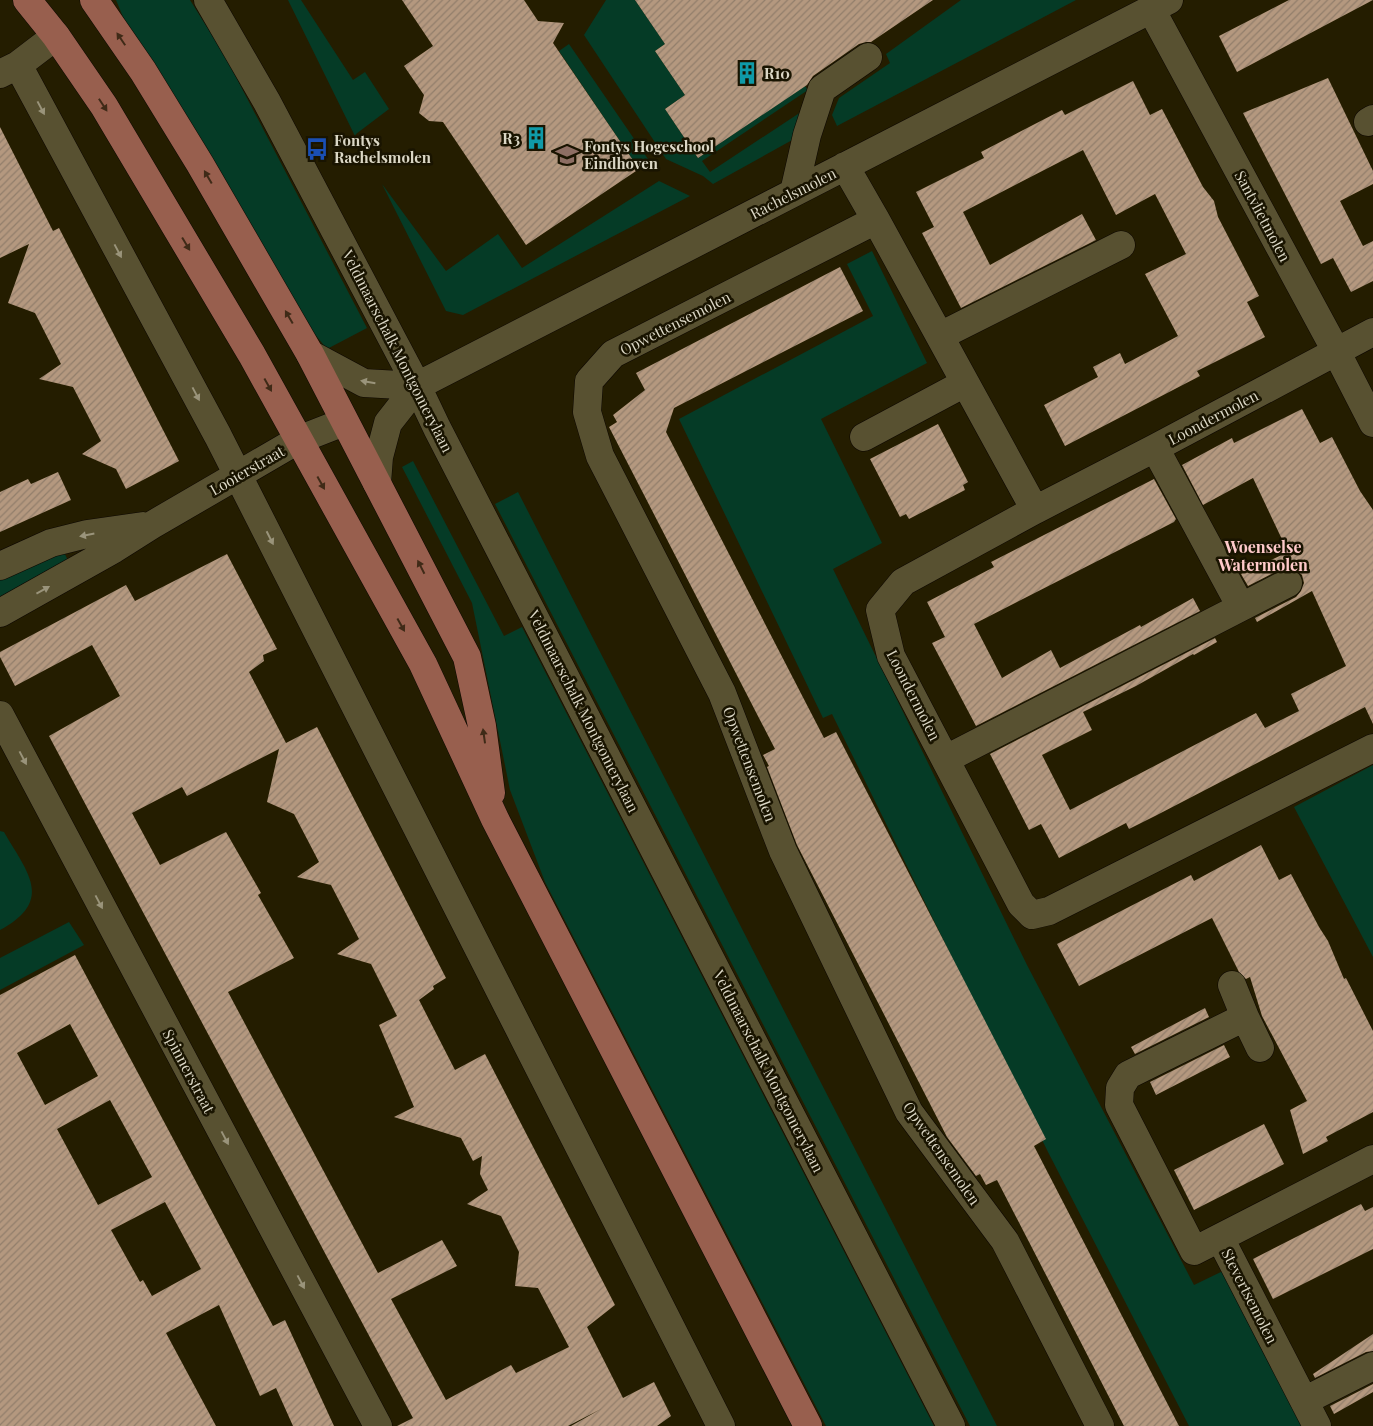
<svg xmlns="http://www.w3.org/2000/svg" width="1373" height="1426" viewBox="0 0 1373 1426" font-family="'Playfair Display',serif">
<defs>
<pattern id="building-hatch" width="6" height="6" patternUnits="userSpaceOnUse" patternTransform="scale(1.25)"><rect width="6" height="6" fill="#b4987f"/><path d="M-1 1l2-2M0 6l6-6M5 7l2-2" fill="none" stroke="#927e6b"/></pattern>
</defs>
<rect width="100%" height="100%" fill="#241d00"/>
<!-- green -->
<path fill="#053b26" d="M116,0H190L225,56L367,328L327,349L304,321L126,24Z
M288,0H301L353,80L365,72L389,109L356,134L355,136Z
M606,0H635L665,44L655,51L685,95L665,109L698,158L805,86L808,90L702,161L710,172L807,108L794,139L713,184L703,176L666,159L584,35Z
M961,0H1076L837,126L832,115L839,98L890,63L886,54Z
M569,44L650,162L639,169L559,51Z
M659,181L690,196L463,315L446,311L382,184L446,271L498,234L522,268Z
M872,251L927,363L821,419L882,543L833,569L1027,965L1194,1285L1225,1270L1304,1426H1189L1048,1152L832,714L823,718L679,419L873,316L847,264Z
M413,461L504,636L522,627L934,1426H826L545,882L510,790L472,603L402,467Z
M518,492L997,1426H970L495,504Z
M64,552L69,563L0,600V580Z
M1373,765V957L1294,807Z
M0,831L4,832C27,872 55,900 0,930Z
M69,922L84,945L0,990V958Z"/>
<!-- building -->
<path fill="url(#building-hatch)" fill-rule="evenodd" d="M402,0H524L538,21L564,23L553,43L639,169L526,245L443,122L429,121L419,113L424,95L404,66L433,46Z
M635,0H933L871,42H866L859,44L813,76L807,85L698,158L665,109L685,95L655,51L665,44Z
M1289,0H1373L1237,72L1219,36Z
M1328,78L1373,171V184L1340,201L1363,246L1373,241V281L1351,292L1333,258L1321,264L1243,113Z
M1133,81L1150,115L1162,109L1203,187L1214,201L1218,217L1259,296L1247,302L1265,337L1197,371L1200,376L1065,446L1044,405L1098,377L1093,367L1120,353L1125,364L1178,336L1145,274L1186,254L1155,194L1116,215L1083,150L963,212L990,265L1082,214L1096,240L961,308L922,233L934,227L916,192L984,158L981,152L1062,110L1065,115Z
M0,127L53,231L59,228L179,461L126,489L116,469L82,454L101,441L73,387L39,379L61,364L35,313L8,303L29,244L0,258Z
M840,267L863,311L674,408L666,432L824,738L836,732L1046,1139L1034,1146L1179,1426H1124L997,1180L986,1185L980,1174L976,1176L947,1137L797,845L767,767L769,766L763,755L775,749L609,427L617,422L613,415L645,390L636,373Z
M1302,409L1320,443L1332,437L1360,491L1373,510V724L1365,707L1157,815L1129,829L1126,823L1059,858L1041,824L1029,830L990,754L1215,638L1217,642L1194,655L1193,654L1136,686L1083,712L1092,730L1042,755L1070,810L1256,713L1265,728L1299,711L1291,694L1346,666L1312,591L1257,622L1255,618L1296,597L1301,591L1304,583L1302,575L1296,570L1289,567L1281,569L1248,586L1241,574L1288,552L1253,478L1203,505L1182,465L1232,438L1234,443Z
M938,424L968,482L963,485L965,490L909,519L906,514L900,517L870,459Z
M58,472L71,500L0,532V492L28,479L31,484Z
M1154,479L1176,519L1174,522L974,624L1002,678L1051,650L1060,668L1140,625L1141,627L1193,598L1200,611L976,726L932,643L945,637L927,602L994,567L991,562Z
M227,554L277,649L263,655L264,661L249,672L286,743L317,727L446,978L433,986L434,989L419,1000L455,1070L485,1054L615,1305L587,1327L623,1398L654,1382L671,1416L657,1426H571L601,1409L568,1426H397L413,1418L49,736L120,696L92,645L15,686L0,657V652L126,585L135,601ZM279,749L267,802L294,814L319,862L297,877L331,885L359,939L337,954L371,964L397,1016L379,1025L414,1107L394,1117L461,1138L473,1161L482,1156L480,1174L488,1190L467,1204L501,1216L519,1252L515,1286L538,1288L569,1347L516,1373L511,1365L446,1400L391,1299L457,1266L442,1240L378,1273L228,992L294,958L258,895L261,893L226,832L160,865L132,813L182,787L187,796Z
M1261,845L1279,880L1291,874L1319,927L1328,941L1344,979L1346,978L1373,1031V1112L1326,1137L1328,1141L1303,1154L1290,1110L1307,1101L1262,1016L1250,977L1246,979L1239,972L1212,918L1079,986L1057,944L1191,875L1194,881Z
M75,955L273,1326L285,1320L334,1426H293L276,1388L260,1396L219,1305L166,1333L216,1426H0V995ZM70,1024L98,1076L45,1105L17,1053ZM110,1100L152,1177L98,1205L57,1129ZM165,1202L201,1269L152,1296L143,1280L140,1282L111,1230Z
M1205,1008L1209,1017L1135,1054L1131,1047Z
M1224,1045L1230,1057L1156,1095L1150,1082Z
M1264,1124L1284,1164L1194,1210L1174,1170Z
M1361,1204L1365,1211L1373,1207V1249L1273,1299L1253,1259Z
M1373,1334V1351L1366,1352L1315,1378L1313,1374Z
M1373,1384V1392L1334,1414L1330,1406Z"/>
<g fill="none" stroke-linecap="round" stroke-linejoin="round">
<defs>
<path id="minor" d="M208,0L267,102L417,386L437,428L951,1426
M1151,9L1336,351L1373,423
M18,65L218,436L721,1426
M0,74L18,65L56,36
M1368,122L1373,119
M845,166L876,220L1035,510
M794,192L807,135L822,89L868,57
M876,220L613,354L589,381L587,412L600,456L722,693L783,851L909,1112L1005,1241L1100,1426
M1373,332L1155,448L1035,510L903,582L880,610L891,656L1021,904L1032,915L1049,911L1373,748
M940,336L1121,245
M310,354L364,383L417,386
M864,437L965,383
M1155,448L1241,607
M377,483L379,457L388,423L417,386L1169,0
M0,566L51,543L87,534L143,526
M0,613L114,549L152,525L298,440L344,422
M0,715L378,1426
M946,759L1288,583
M1232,985L1245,1017L1128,1075L1120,1088L1119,1105L1194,1251L1373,1159
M1245,1017L1260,1048
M1220,1238L1317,1426
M1304,1401L1373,1366"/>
<path id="major" d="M27,0L56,36L104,106L252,355L423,664L495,819L808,1426
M94,0L143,71L200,164L310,354L467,657L482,726L491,793"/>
</defs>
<!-- minor casing -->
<use href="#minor" stroke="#0d0700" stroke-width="29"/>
<!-- major casing -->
<use href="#major" stroke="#0d0700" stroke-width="29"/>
<!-- minor -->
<use href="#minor" stroke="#585131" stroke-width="28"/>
<!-- major -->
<use href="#major" stroke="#985f4e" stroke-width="28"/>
</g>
<!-- one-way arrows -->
<defs><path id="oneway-solid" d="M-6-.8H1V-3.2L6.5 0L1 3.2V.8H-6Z" transform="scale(1.25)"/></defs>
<g fill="#3f2a17">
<use href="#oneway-solid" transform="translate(121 39) rotate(-124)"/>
<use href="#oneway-solid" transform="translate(103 105) rotate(57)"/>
<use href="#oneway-solid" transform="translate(208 177) rotate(-120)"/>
<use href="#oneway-solid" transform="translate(186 244) rotate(59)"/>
<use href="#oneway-solid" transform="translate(289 317) rotate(-120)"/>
<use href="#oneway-solid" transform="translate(268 385) rotate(61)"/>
<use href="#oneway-solid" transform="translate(321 483) rotate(61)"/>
<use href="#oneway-solid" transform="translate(421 567) rotate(-117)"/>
<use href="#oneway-solid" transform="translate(401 625) rotate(61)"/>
<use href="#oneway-solid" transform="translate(484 736) rotate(-98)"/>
</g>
<g fill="#9a947b">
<use href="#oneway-solid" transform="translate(41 108) rotate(62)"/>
<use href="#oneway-solid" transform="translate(118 251) rotate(62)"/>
<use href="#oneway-solid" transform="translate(368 382) rotate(-170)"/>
<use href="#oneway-solid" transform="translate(196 394) rotate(62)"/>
<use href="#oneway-solid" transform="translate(87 535) rotate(169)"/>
<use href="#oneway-solid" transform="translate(270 538) rotate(63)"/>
<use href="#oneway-solid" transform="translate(43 590) rotate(-29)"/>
<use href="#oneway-solid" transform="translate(23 758) rotate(62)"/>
<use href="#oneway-solid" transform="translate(99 902) rotate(62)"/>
<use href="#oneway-solid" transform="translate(225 1138) rotate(62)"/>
<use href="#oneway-solid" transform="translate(301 1282) rotate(62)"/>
</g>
<!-- icons -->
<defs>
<symbol id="building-bare" viewBox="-9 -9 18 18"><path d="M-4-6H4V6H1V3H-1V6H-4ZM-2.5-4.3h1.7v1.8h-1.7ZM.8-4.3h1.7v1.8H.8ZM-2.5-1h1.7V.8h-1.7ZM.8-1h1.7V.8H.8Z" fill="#0f9aa8" stroke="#191400" stroke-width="2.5" paint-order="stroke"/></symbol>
<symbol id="bus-bare" viewBox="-9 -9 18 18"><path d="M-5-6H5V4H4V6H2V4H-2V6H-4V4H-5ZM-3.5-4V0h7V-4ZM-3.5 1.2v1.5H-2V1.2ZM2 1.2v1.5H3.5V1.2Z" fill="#1a4fb4" stroke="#191400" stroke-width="2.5" paint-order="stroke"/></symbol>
<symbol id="university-bare" viewBox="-9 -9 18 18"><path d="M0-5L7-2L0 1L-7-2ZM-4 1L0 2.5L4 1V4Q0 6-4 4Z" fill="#8d6e63" stroke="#191400" stroke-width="2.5" paint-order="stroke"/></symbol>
</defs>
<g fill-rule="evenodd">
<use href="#building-bare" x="731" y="57" width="32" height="32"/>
<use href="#building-bare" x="520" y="122" width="32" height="32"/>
<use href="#bus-bare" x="301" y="133" width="32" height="32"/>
<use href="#university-bare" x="551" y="139" width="32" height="32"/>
</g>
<g text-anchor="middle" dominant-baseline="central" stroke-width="5" stroke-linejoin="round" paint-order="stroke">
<!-- poi labels -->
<g font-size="15" font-weight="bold" fill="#dbd7c5" stroke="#191400" text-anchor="start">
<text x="764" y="73">R10</text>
<text x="520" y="138" text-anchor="end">R3</text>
<text x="334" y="140">Fontys<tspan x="334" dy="17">Rachelsmolen</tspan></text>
<text x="584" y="146">Fontys Hogeschool<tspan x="584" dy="17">Eindhoven</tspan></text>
</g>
<!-- street labels -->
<g font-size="15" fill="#dbd7c5" stroke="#191400">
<text transform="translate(793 193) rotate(-27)">Rachelsmolen</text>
<text transform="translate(1263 216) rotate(62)">Santvlietmolen</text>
<text transform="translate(675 323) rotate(-27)">Opwettensemolen</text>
<text transform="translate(398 351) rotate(63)">Veldmaarschalk Montgomerylaan</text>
<text transform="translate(1213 417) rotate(-28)">Loondermolen</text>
<text transform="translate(247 470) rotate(-30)">Looierstraat</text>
<text transform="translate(914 695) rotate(63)">Loondermolen</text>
<text transform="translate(584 711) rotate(63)">Veldmaarschalk Montgomerylaan</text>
<text transform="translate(750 764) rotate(69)">Opwettensemolen</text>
<text transform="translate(189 1071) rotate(62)">Spinnerstraat</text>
<text transform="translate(769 1071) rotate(63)">Veldmaarschalk Montgomerylaan</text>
<text transform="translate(942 1153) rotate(55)">Opwettensemolen</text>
<text transform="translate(1250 1296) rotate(63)">Stevertsemolen</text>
</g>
<!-- neighbourhood labels -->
<g font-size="16" font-weight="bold" fill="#ffcaca" stroke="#191400">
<text x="1263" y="546">Woenselse<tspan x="1263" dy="18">Watermolen</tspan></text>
</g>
</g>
</svg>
